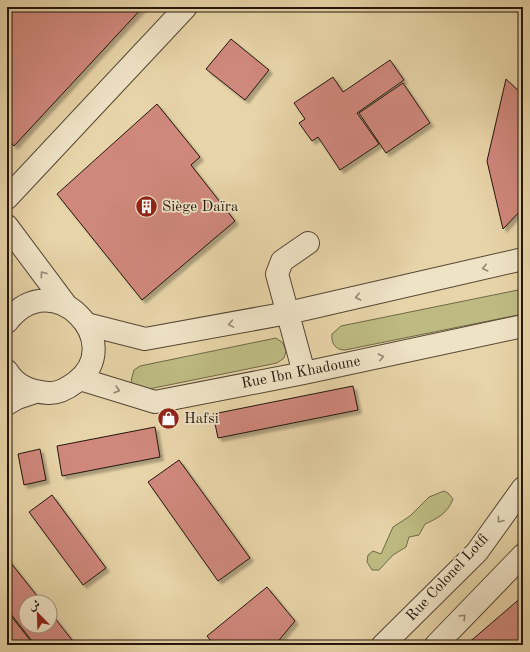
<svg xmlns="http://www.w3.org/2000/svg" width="530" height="652" viewBox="0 0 530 652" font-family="'Old Standard TT',Amiri,serif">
<defs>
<filter id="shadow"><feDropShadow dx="3.5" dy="3.5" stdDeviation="1" flood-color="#0004"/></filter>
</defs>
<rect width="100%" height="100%" fill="#e7d4a8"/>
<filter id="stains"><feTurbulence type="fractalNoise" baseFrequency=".005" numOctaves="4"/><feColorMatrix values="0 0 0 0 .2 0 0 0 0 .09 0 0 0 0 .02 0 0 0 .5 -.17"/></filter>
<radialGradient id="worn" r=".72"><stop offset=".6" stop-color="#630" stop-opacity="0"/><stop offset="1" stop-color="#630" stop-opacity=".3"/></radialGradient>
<!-- green -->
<path fill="#bdbb82" stroke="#706848" d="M523,289V314L345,350C335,350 331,343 332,334L341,326Z
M276,338L283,343L286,351L284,358L277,363L144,390L133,385L131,381L134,370L140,366Z
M444,491L448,493L453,499C447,514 438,518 425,524L419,535L409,537L406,547L393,555L379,570H372L367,562L368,555L373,551L381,554L393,527L410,516L429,497Z"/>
<!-- building -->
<path fill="#cf887b" stroke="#24160d" filter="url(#shadow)" d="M7,7H143L14,146L7,138Z
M231,39L269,70L245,100L206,69Z
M390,60L404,80L357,113L379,144L340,170L318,137L312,141L299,123L305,119L294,103L333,77L343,92Z
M506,79L523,95V208L503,229L487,161Z
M403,83L430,123L386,153L359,113Z
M157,104L200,157L191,165L235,221L142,300L57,194Z
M353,386L358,410L218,438L213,414Z
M155,427L160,457L62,476L57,446Z
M40,449L46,480L24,485L18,454Z
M179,460L250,558L218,581L148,482Z
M52,495L106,568L83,585L29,512Z
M7,558L42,602H26V626H50V612L76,645H35L7,609Z
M267,587L295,621L275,645H214L207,636Z
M523,596V645H466Z
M7,611L34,645H7Z"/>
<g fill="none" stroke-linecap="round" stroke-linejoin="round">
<defs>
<path id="minor" d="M7,198L186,7
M7,226L66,305
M7,322C53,262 128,343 76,382C68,388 58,394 48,393C32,392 16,387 7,371
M86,324L145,339L288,313L523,259
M304,373L277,274L282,261L308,243
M80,379L155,402L304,373L523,326
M7,404L17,398L35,392
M383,645L477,552L523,488
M436,645L523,555"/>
</defs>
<!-- minor casing -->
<use href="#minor" stroke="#554634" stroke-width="24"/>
<!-- minor -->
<use href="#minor" stroke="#efe3c6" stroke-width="22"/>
</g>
<!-- one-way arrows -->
<defs><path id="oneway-chevron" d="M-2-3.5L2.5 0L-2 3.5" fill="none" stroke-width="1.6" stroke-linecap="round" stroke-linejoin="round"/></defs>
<g stroke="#948773">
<use href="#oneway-chevron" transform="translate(485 268) rotate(167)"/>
<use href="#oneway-chevron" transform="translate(43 274) rotate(-126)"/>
<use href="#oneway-chevron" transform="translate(358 297) rotate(167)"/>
<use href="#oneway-chevron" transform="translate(231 324) rotate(170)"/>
<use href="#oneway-chevron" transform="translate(381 357) rotate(-12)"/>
<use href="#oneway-chevron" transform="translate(117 390) rotate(17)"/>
<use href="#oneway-chevron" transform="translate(500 520) rotate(126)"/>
<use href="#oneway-chevron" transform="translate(463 617) rotate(-46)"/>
</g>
<!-- icons -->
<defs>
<symbol id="building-disc" viewBox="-11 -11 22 22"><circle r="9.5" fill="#8f2418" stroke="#efe3c6"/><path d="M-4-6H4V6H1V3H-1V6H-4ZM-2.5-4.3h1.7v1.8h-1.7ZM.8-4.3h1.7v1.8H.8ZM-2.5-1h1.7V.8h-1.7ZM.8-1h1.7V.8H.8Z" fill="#fff"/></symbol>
<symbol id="shop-disc" viewBox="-11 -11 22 22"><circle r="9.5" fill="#8f2418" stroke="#efe3c6"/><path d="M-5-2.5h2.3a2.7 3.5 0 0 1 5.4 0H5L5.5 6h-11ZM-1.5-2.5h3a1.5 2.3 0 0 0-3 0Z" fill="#fff"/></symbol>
</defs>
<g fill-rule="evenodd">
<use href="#building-disc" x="134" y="194" width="25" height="25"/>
<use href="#shop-disc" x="156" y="406" width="25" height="25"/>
</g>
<g text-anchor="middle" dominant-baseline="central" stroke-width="3.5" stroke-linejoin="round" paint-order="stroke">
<!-- poi labels -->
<g font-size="15" fill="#24160d" stroke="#efe3c6" text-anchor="start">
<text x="162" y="207">Siège Daïra</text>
<text x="184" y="419">Hafsi</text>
</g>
<!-- street labels -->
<g font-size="15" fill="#24160d" stroke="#efe3c6">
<text transform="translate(301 373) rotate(-11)">Rue Ibn Khadoune</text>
<text transform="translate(448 578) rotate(-47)">Rue Colonel Lotfi</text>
</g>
</g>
<!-- margin -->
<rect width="530" height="652" fill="none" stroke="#e7d4a8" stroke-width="24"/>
<rect x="8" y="8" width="514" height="636" fill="none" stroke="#24160d" stroke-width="2"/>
<rect x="12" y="12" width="506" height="628" fill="none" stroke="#24160d"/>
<!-- north arrow -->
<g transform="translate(38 614) rotate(337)"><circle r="19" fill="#efe3c6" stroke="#9e917c"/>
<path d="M0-3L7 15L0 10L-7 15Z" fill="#8f2418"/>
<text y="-6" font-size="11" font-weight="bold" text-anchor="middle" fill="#24160d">ش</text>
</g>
<rect width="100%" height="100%" filter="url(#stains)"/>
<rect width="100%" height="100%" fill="url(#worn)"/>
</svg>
